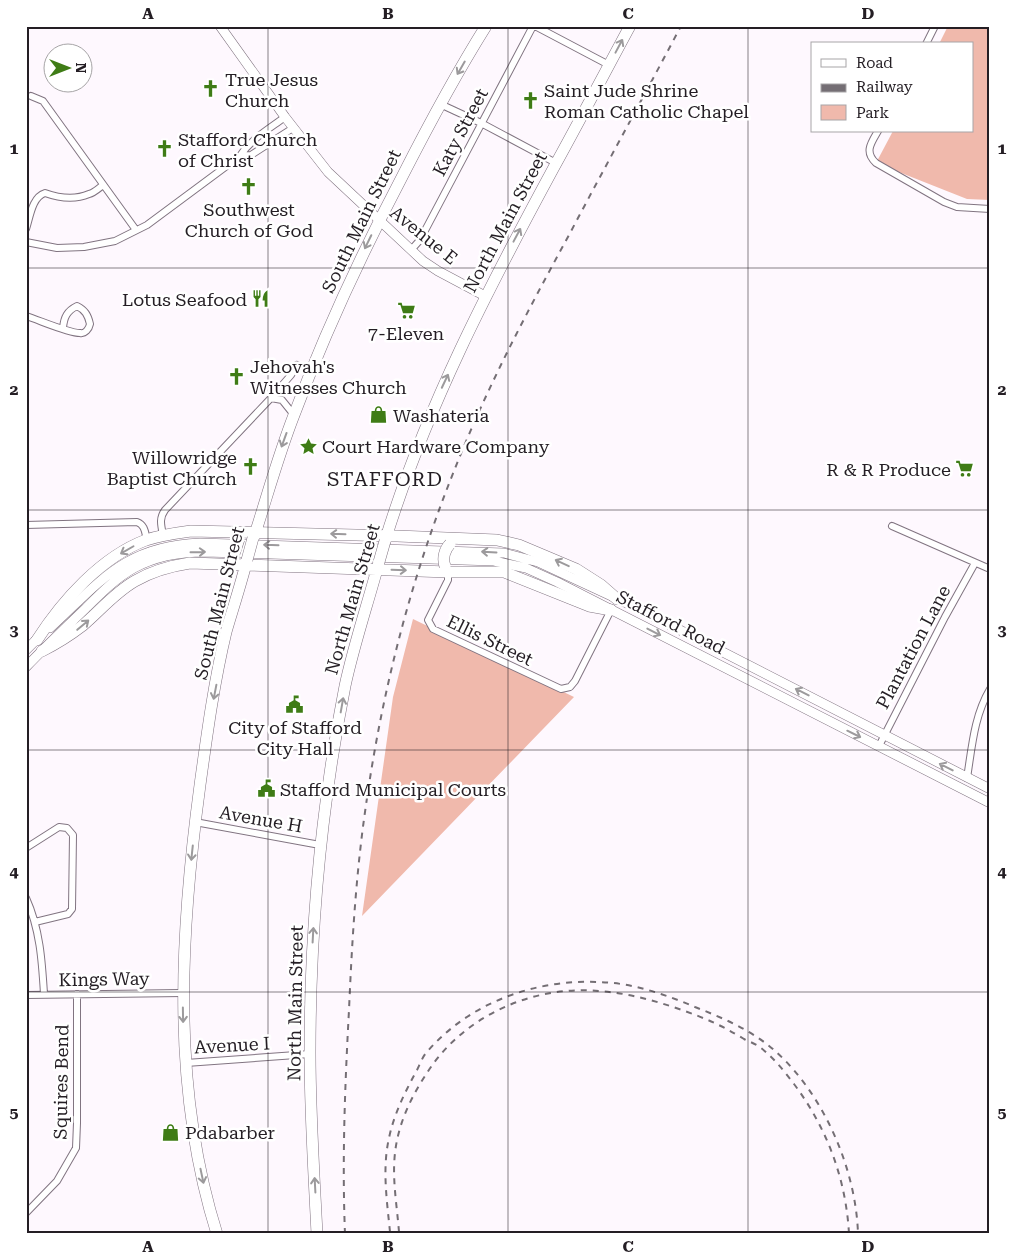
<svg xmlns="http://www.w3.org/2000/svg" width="1016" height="1260" viewBox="0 0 1016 1260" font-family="'Roboto Serif',serif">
<rect width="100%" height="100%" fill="#fef8fe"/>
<!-- green -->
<path fill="#f0b9ac" d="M948,26H990V200L967,199L876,163L893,131H972V44H939Z
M413,619L574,697L362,916L393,697Z"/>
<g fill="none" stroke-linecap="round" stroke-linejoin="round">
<defs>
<path id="street" d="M535,26L609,65
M926,44L935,26
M31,96L43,101L136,230
M440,104L481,123L556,163
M878,131C871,143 864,152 876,163L944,202L957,207L990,209
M240,156L251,155L293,128
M26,229C30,217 32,197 45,193C59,198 75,200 89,194C94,193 99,188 103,185
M26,242L57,248L84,247L115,241L147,225L240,156C251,139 269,129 285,117
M411,250L420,240L533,26
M26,316C39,320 68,333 80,333C85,334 89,329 90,324C88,315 85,310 77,306C67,311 64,317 63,328
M271,398L282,400L294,415
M26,525L137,522C145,525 145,532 147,540
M892,526L990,569
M163,535C161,525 159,518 165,510L271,398L291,375L297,365
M448,572V580L428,620L433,629L561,689L570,687L575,681L611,610
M879,746L945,617L975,563
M967,778C972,747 974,716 990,689
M195,822L320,845
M26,848L59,827L67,828L73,835L72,909L68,914L35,922
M26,898C40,929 42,961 44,994
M26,995L183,993
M186,1063L310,1054
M26,1213L57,1181L76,1148L77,1123V994"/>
<path id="secondary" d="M220,26L285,117L328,172L423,261L438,271L485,296
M50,628C101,581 125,546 200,543L504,553L538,562L635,607L990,789
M26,650L40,636
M26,667C46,646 66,627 87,607C101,593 116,578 134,568C156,556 181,552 205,552L494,561L526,568L557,582L990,803"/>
<path id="highway" d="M254,537C267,497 278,456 294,415C325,332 362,253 403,175C429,124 456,74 486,26
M385,541C425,410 488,289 553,169C579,122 604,74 630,26
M37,640C62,601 101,557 146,540C161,535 176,533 191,531L397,536L497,540L519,545L576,569L601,585L617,599
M42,651C56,644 69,636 82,626C99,612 114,593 135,581C152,571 170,566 190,563L448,572H504L589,606L611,610
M217,1234C171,1088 180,934 200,785C207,734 214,682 226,632C233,608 241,584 247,560
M317,1234C314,1174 310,1113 310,1053C310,930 321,807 345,686C354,644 368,603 379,562"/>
</defs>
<!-- street casing -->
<use href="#street" stroke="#817481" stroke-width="8"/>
<!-- secondary casing -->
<use href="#secondary" stroke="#817481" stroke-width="10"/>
<!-- highway casing -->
<use href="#highway" stroke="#817481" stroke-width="12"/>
<!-- street -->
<use href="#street" stroke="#fff" stroke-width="6"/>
<!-- secondary -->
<use href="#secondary" stroke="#fff" stroke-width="9"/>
<!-- highway -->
<use href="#highway" stroke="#fff" stroke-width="11"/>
<!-- rail -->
<path stroke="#746e74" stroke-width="2" stroke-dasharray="6 6" stroke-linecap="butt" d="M390,1232C387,1201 382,1169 389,1138C394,1114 405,1092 417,1070C420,1064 422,1058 426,1053C472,999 544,976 613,983C641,986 669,996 695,1007C723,1018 751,1030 774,1050C823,1093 856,1168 858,1234
M399,1232C397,1206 392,1179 395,1153C398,1125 410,1099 425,1076C461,1017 531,985 599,991C627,993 653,1000 679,1009C705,1018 721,1025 744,1039C750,1042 756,1044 761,1048C774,1058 784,1071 794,1084C827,1128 846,1179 849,1234
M345,1234C342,1159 345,1084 349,1010C352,941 356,873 366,805C382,691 411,578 454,471C486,389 527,312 569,235C606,165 644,96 681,26"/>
<defs>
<path id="highway-bridge" d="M233,557L239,539
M247,560L253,538
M379,562L385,541
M445,566C442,558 445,549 450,544"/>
</defs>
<!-- highway-bridge casing -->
<use href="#highway-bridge" stroke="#817481" stroke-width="12" stroke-linecap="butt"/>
<!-- highway-bridge -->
<use href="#highway-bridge" stroke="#fff" stroke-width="11"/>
</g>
<!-- one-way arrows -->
<defs><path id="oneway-shaft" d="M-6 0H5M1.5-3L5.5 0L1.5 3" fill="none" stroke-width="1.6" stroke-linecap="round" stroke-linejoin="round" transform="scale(1.25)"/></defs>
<g stroke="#9c9a9c">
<use href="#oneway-shaft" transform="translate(619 46) rotate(-62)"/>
<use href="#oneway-shaft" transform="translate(461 68) rotate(120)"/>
<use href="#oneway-shaft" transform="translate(517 235) rotate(-62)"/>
<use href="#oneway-shaft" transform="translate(368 242) rotate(116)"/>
<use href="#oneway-shaft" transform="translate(445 381) rotate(-65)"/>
<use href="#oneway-shaft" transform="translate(284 440) rotate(110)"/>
<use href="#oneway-shaft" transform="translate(338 534) rotate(-178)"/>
<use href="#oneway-shaft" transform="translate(271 545) rotate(-178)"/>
<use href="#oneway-shaft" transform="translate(127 550) rotate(150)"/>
<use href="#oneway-shaft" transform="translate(198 552) rotate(-1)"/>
<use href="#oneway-shaft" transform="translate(489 552) rotate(-177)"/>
<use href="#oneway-shaft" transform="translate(562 563) rotate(-155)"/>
<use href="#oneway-shaft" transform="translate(399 570) rotate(2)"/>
<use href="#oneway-shaft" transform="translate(83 625) rotate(-40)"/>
<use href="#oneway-shaft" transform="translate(654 632) rotate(27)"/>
<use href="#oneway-shaft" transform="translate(215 692) rotate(101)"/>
<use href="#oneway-shaft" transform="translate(802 692) rotate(-153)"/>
<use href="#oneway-shaft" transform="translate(342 705) rotate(-80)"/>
<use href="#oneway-shaft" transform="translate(854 734) rotate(26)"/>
<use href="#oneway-shaft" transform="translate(946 767) rotate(-153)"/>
<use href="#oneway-shaft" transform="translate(192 853) rotate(96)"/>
<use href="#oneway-shaft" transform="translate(313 935) rotate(-87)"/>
<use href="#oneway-shaft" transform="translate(183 1015) rotate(89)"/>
<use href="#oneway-shaft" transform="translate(202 1176) rotate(78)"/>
<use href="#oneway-shaft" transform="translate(315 1185) rotate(-93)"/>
</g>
<!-- grid -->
<path fill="none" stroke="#241e24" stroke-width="1" stroke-opacity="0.55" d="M268,26V1234M508,26V1234M748,26V1234M26,268H990M26,510H990M26,750H990M26,992H990"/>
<!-- icons -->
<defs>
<symbol id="church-bare" viewBox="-9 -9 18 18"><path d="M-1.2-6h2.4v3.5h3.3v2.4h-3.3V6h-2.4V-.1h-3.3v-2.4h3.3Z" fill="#3f7c16" stroke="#fff" stroke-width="2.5" paint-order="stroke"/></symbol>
<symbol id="restaurant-bare" viewBox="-9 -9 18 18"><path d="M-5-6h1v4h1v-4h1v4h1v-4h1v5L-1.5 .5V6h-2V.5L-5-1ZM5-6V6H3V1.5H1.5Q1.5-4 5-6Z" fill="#3f7c16" stroke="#fff" stroke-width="2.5" paint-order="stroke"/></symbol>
<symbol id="supermarket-bare" viewBox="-9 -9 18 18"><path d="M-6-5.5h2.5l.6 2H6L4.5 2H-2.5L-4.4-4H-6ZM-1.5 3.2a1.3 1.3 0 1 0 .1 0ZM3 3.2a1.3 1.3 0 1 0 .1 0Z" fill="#3f7c16" stroke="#fff" stroke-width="2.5" paint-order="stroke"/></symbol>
<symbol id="shop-bare" viewBox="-9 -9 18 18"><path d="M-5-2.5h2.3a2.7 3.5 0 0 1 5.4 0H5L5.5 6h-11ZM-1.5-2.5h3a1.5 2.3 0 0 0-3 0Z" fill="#3f7c16" stroke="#fff" stroke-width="2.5" paint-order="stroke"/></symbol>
<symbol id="sight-bare" viewBox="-9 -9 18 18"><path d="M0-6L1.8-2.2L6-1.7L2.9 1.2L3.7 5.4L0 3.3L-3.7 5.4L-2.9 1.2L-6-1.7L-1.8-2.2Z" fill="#3f7c16" stroke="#fff" stroke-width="2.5" paint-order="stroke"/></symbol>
<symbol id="civic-bare" viewBox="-9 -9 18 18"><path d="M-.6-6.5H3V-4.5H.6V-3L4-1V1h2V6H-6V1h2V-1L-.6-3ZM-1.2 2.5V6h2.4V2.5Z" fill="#3f7c16" stroke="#fff" stroke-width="2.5" paint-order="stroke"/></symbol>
</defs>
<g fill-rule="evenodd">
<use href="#church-bare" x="198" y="76" width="25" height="25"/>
<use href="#church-bare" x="518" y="88" width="25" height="25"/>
<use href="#church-bare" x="152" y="136" width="25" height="25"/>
<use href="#church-bare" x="236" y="174" width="25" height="25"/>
<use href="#restaurant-bare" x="248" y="286" width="25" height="25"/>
<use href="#supermarket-bare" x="394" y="298" width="25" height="25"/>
<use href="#church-bare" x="224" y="364" width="25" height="25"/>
<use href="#shop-bare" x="366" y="402" width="25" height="25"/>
<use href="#sight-bare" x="296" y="434" width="25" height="25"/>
<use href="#church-bare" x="238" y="454" width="25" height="25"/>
<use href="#supermarket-bare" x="952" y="456" width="25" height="25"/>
<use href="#civic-bare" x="282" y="692" width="25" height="25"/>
<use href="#civic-bare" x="254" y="776" width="25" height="25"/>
<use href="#shop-bare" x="158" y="1120" width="25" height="25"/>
</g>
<g text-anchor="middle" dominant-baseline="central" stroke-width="5" stroke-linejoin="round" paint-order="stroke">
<!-- poi labels -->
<g font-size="18" fill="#241e24" stroke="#fff" text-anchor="start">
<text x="225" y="79">True Jesus<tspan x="225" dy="21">Church</tspan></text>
<text x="544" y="90">Saint Jude Shrine<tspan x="544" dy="21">Roman Catholic Chapel</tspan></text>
<text x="178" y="139">Stafford Church<tspan x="178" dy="21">of Christ</tspan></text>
<text x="249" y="209" text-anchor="middle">Southwest<tspan x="249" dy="21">Church of God</tspan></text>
<text x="247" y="299" text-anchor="end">Lotus Seafood</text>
<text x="406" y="333" text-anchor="middle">7-Eleven</text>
<text x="250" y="366">Jehovah's<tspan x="250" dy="21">Witnesses Church</tspan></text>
<text x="393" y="415">Washateria</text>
<text x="322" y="446">Court Hardware Company</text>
<text x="237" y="457" text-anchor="end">Willowridge<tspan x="237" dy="21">Baptist Church</tspan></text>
<text x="951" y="469" text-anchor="end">R &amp; R Produce</text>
<text x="295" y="727" text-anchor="middle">City of Stafford<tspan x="295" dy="21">City Hall</tspan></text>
<text x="280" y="789">Stafford Municipal Courts</text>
<text x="185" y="1132">Pdabarber</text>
</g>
<!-- street labels -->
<g font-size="18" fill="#241e24" stroke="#fff">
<text transform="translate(460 132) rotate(-62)">Katy Street</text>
<text transform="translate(361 221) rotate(-64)">South Main Street</text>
<text transform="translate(505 222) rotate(-62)">North Main Street</text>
<text transform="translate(424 235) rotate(39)">Avenue E</text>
<text transform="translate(352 599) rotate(-74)">North Main Street</text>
<text transform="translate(219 603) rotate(-76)">South Main Street</text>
<text transform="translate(671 622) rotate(27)">Stafford Road</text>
<text transform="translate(490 640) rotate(26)">Ellis Street</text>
<text transform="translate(913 647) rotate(-62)">Plantation Lane</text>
<text transform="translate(261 819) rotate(10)">Avenue H</text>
<text transform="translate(104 979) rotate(-1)">Kings Way</text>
<text transform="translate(295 1003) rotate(-89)">North Main Street</text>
<text transform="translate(232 1045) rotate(-3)">Avenue I</text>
<text transform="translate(61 1082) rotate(-89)">Squires Bend</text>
</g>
<!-- quarter labels -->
<g font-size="20" letter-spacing="1" fill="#241e24" stroke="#fff">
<text x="385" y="479">STAFFORD</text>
</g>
</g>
<!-- border -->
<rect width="1016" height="1260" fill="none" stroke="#ffffff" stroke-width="55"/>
<!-- legend -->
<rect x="811" y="42" width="162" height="90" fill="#ffffff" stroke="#a7a5a7"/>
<rect x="821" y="59" width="25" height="8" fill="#ffffff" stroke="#a7a5a7"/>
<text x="856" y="68" font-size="15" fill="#241e24">Road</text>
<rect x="821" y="84" width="25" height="8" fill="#746e74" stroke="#a7a5a7"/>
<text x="856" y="92" font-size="15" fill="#241e24">Railway</text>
<rect x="821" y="105" width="25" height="15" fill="#f0b9ac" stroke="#a7a5a7"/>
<text x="856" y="118" font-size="15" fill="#241e24">Park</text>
<!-- north arrow -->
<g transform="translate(68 68) rotate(90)"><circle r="24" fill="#ffffff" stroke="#a7a5a7"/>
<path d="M0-4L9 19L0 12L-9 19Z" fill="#3f7c16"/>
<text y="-8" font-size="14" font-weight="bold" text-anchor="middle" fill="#241e24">N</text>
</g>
<rect x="28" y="28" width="960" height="1204" fill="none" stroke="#241e24" stroke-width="2"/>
<g font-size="16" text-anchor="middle" font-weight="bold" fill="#241e24">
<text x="148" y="19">A</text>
<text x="388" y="19">B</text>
<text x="628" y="19">C</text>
<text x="868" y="19">D</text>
<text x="14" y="154">1</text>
<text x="1002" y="154">1</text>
<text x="14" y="395">2</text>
<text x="1002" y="395">2</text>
<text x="14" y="636">3</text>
<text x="1002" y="636">3</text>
<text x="14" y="877">4</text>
<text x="1002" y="877">4</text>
<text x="14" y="1118">5</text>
<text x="1002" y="1118">5</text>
<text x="148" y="1252">A</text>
<text x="388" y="1252">B</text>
<text x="628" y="1252">C</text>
<text x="868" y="1252">D</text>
</g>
</svg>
